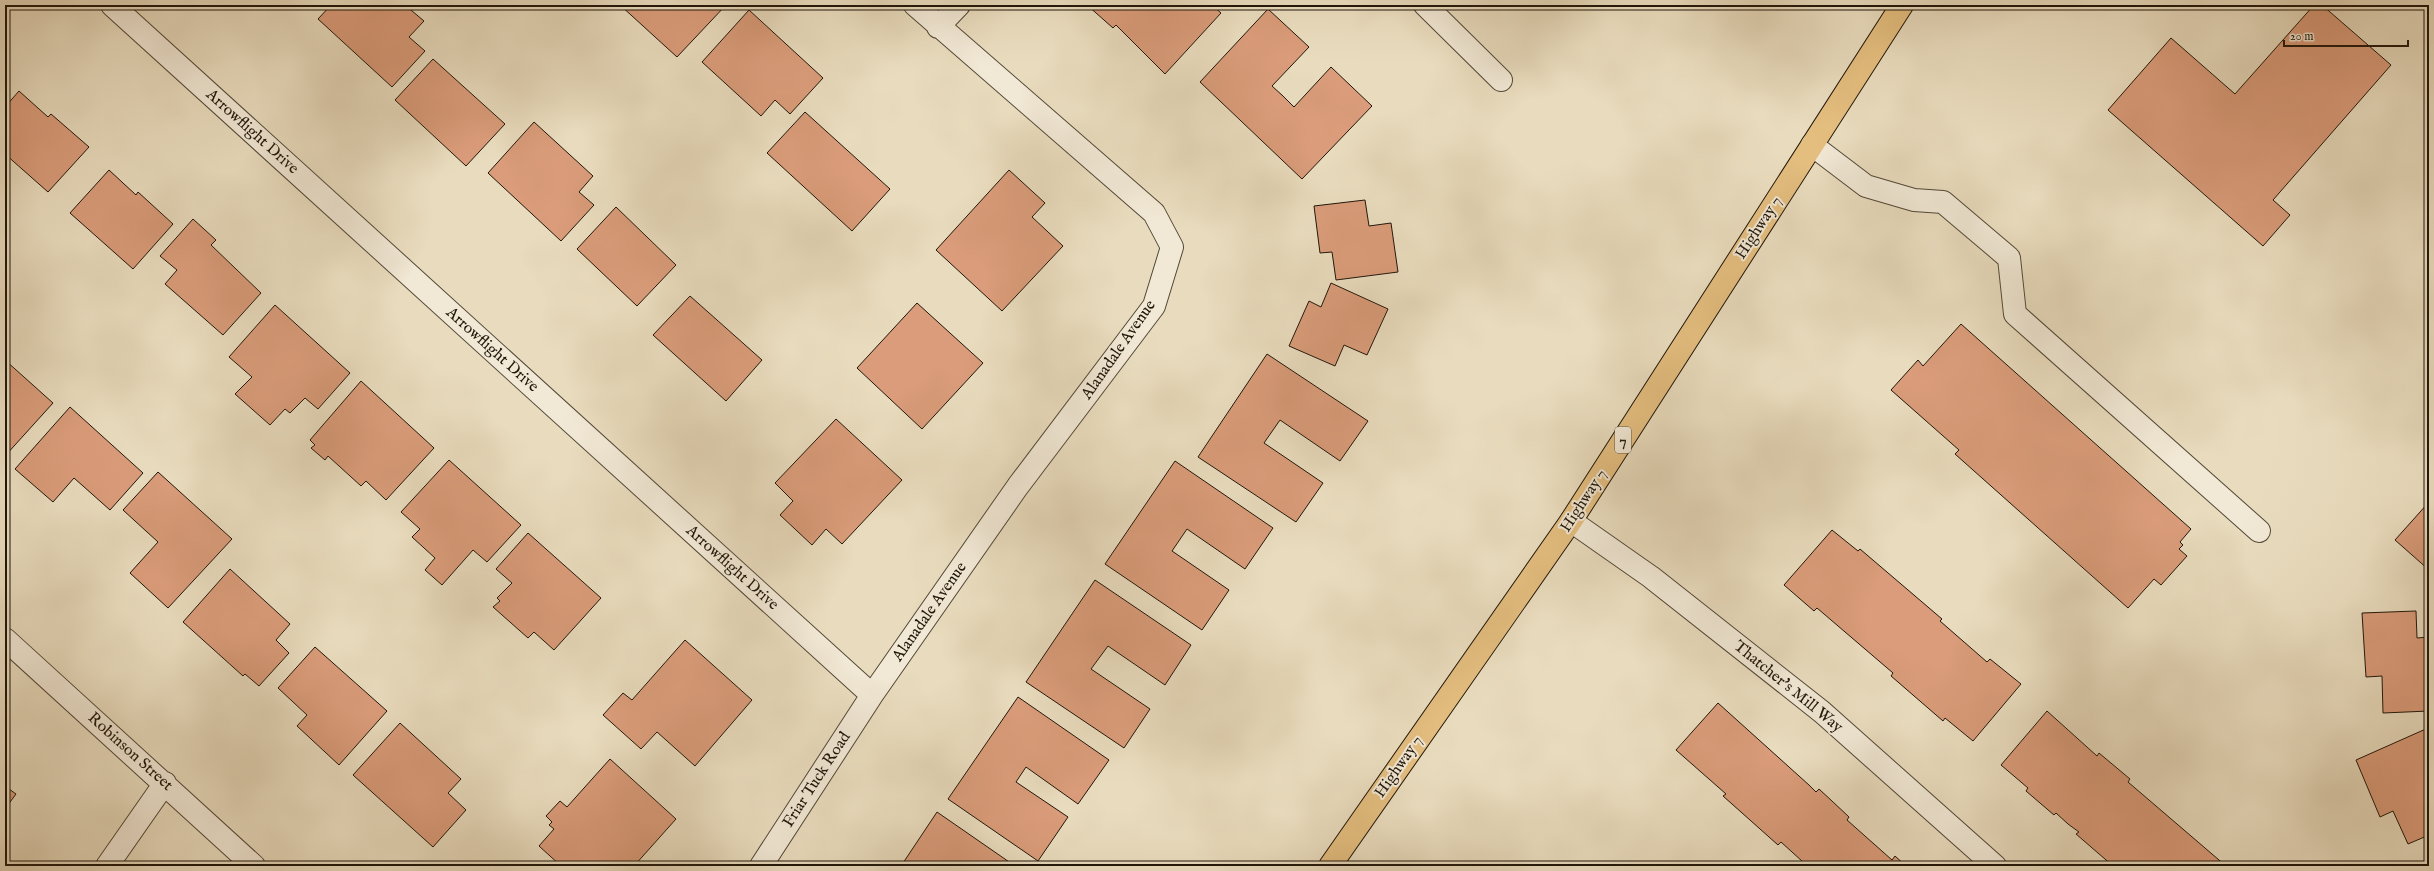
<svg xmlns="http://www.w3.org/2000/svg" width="2434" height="871" viewBox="0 0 2434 871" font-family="'IM FELL English',serif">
<rect width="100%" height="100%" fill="#e9dcbe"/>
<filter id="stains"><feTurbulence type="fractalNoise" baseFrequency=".005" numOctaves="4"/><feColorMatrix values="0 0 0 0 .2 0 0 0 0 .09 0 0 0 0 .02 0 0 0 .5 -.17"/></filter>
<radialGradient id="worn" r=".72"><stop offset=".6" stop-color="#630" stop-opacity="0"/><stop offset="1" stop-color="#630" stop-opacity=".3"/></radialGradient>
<!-- building -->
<path fill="#da9c7a" stroke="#20160a" d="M331,5H405L424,21L409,37L425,51L392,87L318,19Z
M620,5H726L677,57Z
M1087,5H1159L1161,7L1163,5H1212L1221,13L1165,74L1116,25L1113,28Z
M2314,5H2322L2391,65L2273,200L2290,215L2263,246L2108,110L2171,38L2235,94Z
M1268,9L1309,47L1272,86L1283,96L1294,107L1331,67L1372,106L1302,179L1200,82Z
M749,10L823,78L790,114L775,100L761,116L702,62Z
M433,59L505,124L466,166L395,100Z
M19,91L48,117L51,114L89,147L48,192L5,154V107Z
M805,112L890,189L852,231L767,153Z
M534,122L593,176L579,192L594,205L561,241L488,173Z
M109,170L136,195L138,192L173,224L133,269L70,213Z
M1009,170L1045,203L1032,217L1063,246L1002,311L936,250Z
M1365,200L1369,226L1391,223L1398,272L1336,280L1332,252L1320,253L1314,206Z
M616,207L676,265L637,306L577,249Z
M193,219L216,240L211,245L261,293L223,335L165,284L177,270L160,256Z
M1331,283L1388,309L1367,355L1344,345L1335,366L1289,346L1309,301L1321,307Z
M690,296L762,360L726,401L653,335Z
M917,303L983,363L922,429L857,368Z
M275,305L350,373L318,409L305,398L290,413L285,409L270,425L235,394L252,377L229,357Z
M1961,324L2191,529L2180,542L2183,545L2179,549L2187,556L2161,585L2154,579L2128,608L1955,454L1959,450L1891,390L1918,360L1923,366Z
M1267,354L1368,421L1340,461L1280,420L1264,443L1323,483L1296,522L1198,457Z
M5,360L53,403L5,456Z
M361,381L434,448L386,500L366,481L361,486L328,456L325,460L311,448L315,445L310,440Z
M70,407L143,473L110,510L74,478L53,502L15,469Z
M836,419L902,480L842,544L826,529L812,545L780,515L793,501L775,483Z
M449,460L521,525L487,562L473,550L442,585L425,570L435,558L412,537L420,529L401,512Z
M1175,461L1273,528L1245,569L1187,529L1172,551L1229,590L1202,630L1105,564Z
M158,472L232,539L168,608L130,573L158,542L123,510Z
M2429,502V570L2395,540Z
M1832,530L1858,551L1860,549L1942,619L1940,621L1987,662L1990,659L2021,684L1973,741L1945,718L1943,721L1891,676L1893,673L1817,608L1814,611L1784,585Z
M528,533L601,598L554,650L534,632L528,638L493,607L500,601L497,598L512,583L496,569Z
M230,569L290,624L276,640L289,653L259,686L245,674L243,676L183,622Z
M1095,580L1191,645L1165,685L1108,646L1091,669L1150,709L1124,748L1026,682Z
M2416,611L2417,638L2429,637V711L2383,713L2382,676L2366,677L2362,613Z
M685,640L752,700L695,766L657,732L641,749L603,715L623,693L632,700Z
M315,647L387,711L339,765L297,726L307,715L278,688Z
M1018,697L1109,760L1078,804L1026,767L1016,782L1068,817L1038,861L948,799Z
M1718,703L1809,785L1816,792L1819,789L1832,801L1849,817L1847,820L1892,860L1895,856L1906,866H1801L1803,862L1781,842L1778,845L1723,796L1726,794L1676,750Z
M2047,711L2097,756L2099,753L2130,779L2128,782L2226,866H2113L2076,834L2079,832L2068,824L2056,813L2054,815L2026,791L2028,788L2001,765Z
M400,723L461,779L448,793L466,810L433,847L353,775Z
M2428,728L2429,835L2408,844L2393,811L2380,817L2356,760Z
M610,759L676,819L634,866H594L590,862L586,866H561L539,846L554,829L549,825L552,822L546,816L560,801L567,807Z
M5,786L16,794L5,809Z
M937,812L1015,866H901Z"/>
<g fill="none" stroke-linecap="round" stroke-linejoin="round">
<defs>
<path id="minor" d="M112,5L872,695
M1425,5L1501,80
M938,27L959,5
M1812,145L1866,186L1914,200L1943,202L2009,258L2015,314L2259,531
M1571,521L1651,577L1822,712L1995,866
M5,639L254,866
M107,866L165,783
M761,866L872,695L1018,486L1154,306L1172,247L1154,213L915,5"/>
<path id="major" d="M1330,866L1571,521L1902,5"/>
</defs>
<!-- minor casing -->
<use href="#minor" stroke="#524837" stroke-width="24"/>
<!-- major casing -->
<use href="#major" stroke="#20160a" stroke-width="24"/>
<!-- minor -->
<use href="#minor" stroke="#f1e8d5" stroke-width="22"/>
<!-- major -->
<use href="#major" stroke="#e4be7f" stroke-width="22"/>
</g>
<g text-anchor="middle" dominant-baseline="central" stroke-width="4" stroke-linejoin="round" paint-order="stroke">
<!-- shield labels -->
<rect fill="#f1e8d5" stroke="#5f5547" stroke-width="1" x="1615" y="427" width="16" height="26" rx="3"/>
<g font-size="15" font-weight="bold" fill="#20160a">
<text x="1623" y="440">7</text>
</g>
<!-- street labels -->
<g font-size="16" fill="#20160a" stroke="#f1e8d5">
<text transform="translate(252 132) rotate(42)">Arrowflight Drive</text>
<text transform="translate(1759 228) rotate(-57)">Highway 7</text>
<text transform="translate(492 350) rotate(42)">Arrowflight Drive</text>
<text transform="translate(1119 350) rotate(-55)">Alanadale Avenue</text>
<text transform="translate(1584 501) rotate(-57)">Highway 7</text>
<text transform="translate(732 568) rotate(42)">Arrowflight Drive</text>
<text transform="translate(930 612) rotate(-55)">Alanadale Avenue</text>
<text transform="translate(1788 687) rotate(39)">Thatcher's Mill Way</text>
<text transform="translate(130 752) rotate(42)">Robinson Street</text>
<text transform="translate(1399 767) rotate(-55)">Highway 7</text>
<text transform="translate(817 780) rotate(-57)">Friar Tuck Road</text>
</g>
</g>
<!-- margin -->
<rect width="2434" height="871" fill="none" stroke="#e9dcbe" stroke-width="20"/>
<rect x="6" y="6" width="2422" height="859" fill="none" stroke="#20160a" stroke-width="2"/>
<rect x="10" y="10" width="2414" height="851" fill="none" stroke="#20160a"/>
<!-- scale -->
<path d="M2284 40v6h124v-6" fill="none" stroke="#20160a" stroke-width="2"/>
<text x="2290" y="40" font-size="12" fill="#20160a" stroke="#f1e8d5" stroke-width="3" paint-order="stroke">20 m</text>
<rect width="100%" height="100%" filter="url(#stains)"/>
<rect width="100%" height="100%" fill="url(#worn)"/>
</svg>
